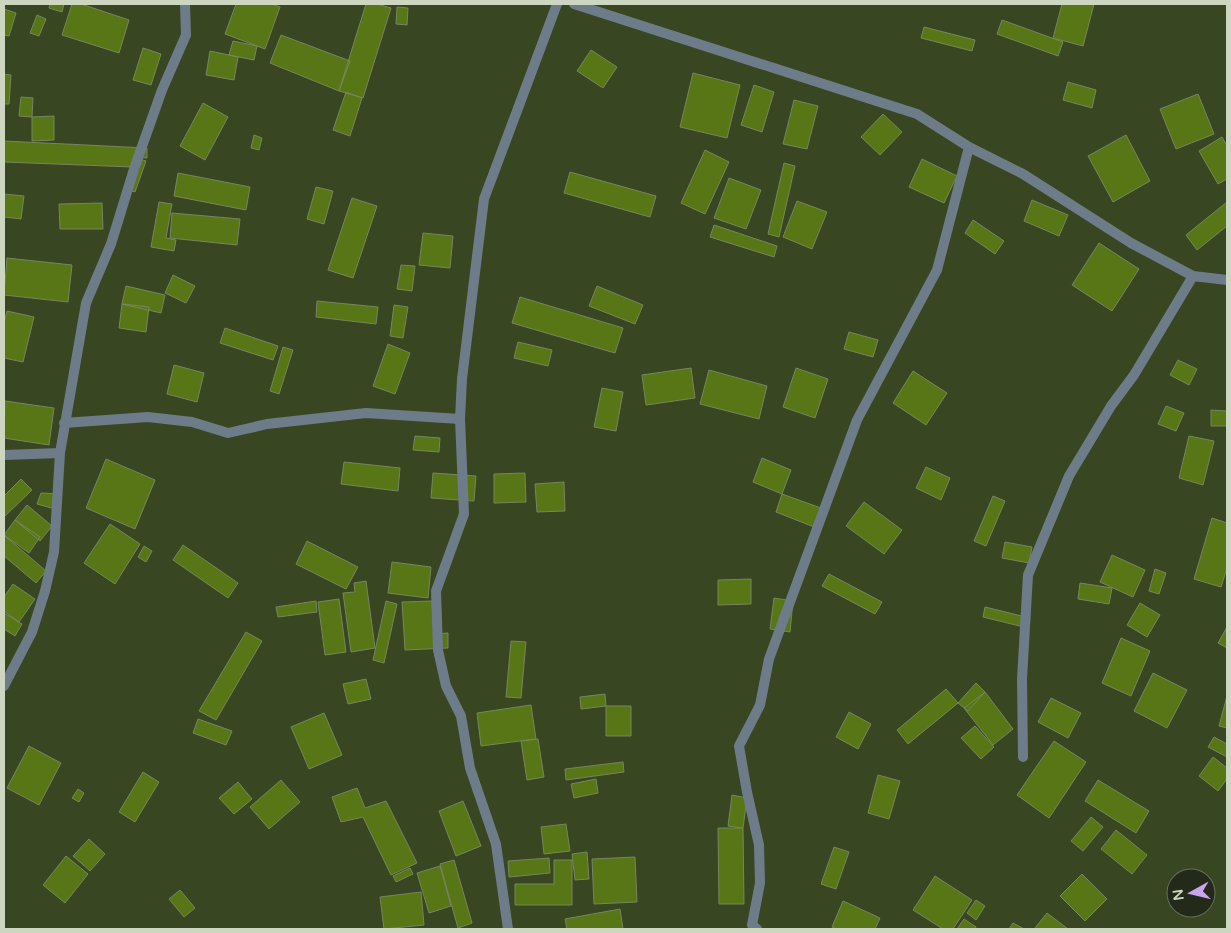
<svg xmlns="http://www.w3.org/2000/svg" width="1231" height="933" viewBox="0 0 1231 933" font-family="'Varela Round',sans-serif">
<rect width="100%" height="100%" fill="#384622"/>
<!-- building -->
<path fill="#597616" stroke="#76865f" d="M50,4H64L62,12L49,8Z
M72,4H81L129,20L119,53L62,35Z
M236,4H272L280,7L265,49L225,34Z
M366,4H377L391,8L363,98L339,91Z
M1062,4H1094L1083,46L1053,38Z
M397,7L408,8L407,25L396,24Z
M4,9L16,13L9,36L4,35Z
M37,15L46,19L39,36L30,33Z
M1002,20L1063,42L1058,56L997,34Z
M924,27L975,40L972,51L921,38Z
M281,35L350,61L339,91L270,63Z
M233,41L257,46L254,60L229,55Z
M143,48L161,54L151,85L133,80Z
M591,50L617,67L603,88L577,71Z
M210,51L238,57L234,80L206,75Z
M693,73L740,85L727,138L680,127Z
M4,74L11,75L9,104H4Z
M1068,82L1096,90L1092,108L1063,100Z
M754,85L774,92L762,132L741,125Z
M346,92L362,98L350,136L333,130Z
M1198,94L1214,134L1176,149L1160,109Z
M21,97L33,98L32,117L19,116Z
M794,100L818,106L807,149L783,144Z
M203,103L228,117L205,160L180,146Z
M883,114L902,132L880,155L861,137Z
M54,116V140L32,141V117Z
M254,135L262,138L259,150L251,148Z
M1126,135L1150,181L1113,202L1088,156Z
M1222,137L1227,146V179L1218,184L1199,151Z
M4,141L147,148V158L134,157L133,167L4,162Z
M705,150L729,162L705,214L681,203Z
M137,158L146,161L135,192L126,189Z
M922,159L957,176L944,203L909,187Z
M784,163L795,166L779,237L768,234Z
M570,172L656,196L650,217L564,193Z
M178,173L250,187L246,210L174,196Z
M729,178L761,190L746,229L714,218Z
M316,187L333,191L324,224L307,219Z
M4,194L24,196L21,219L4,217Z
M352,198L377,206L353,278L328,270Z
M1032,200L1068,215L1059,236L1024,221Z
M797,201L827,212L812,249L783,237Z
M159,202L172,204L166,238L176,240L174,251L151,247Z
M1227,202V226L1197,250L1186,235Z
M102,203L103,229H60L59,204Z
M172,213L240,219L237,245L170,238Z
M973,220L1004,241L995,254L965,233Z
M714,225L777,246L774,257L710,237Z
M423,233L453,236L450,268L419,265Z
M1099,243L1139,269L1112,311L1072,285Z
M7,258L72,265L68,302L4,295Z
M401,265L415,266L412,291L397,289Z
M173,275L195,286L186,303L165,293Z
M126,286L165,295L161,313L122,304Z
M597,286L643,305L635,324L589,306Z
M520,297L623,328L615,353L512,323Z
M317,301L378,307L376,324L316,317Z
M122,304L149,307L146,332L119,328Z
M394,305L408,307L403,338L390,336Z
M7,311L34,317L23,362L4,358V323Z
M225,328L278,346L273,360L220,343Z
M849,332L878,340L873,357L844,349Z
M518,342L552,350L548,366L514,358Z
M388,344L410,353L395,394L373,386Z
M283,347L293,350L279,394L270,391Z
M1178,360L1197,369L1189,385L1170,375Z
M174,365L204,373L197,402L167,394Z
M691,368L695,398L646,405L642,375Z
M796,368L828,379L815,418L783,407Z
M709,370L767,386L759,419L700,404Z
M913,371L947,393L926,425L893,403Z
M602,388L623,392L616,431L594,427Z
M5,401L54,408L49,445L4,438Z
M1166,406L1184,413L1176,431L1158,424Z
M1211,410L1227,411V426H1211Z
M415,436L440,438L439,452L413,450Z
M1189,436L1214,441L1203,485L1179,478Z
M762,458L791,470L782,494L753,482Z
M106,459L155,480L135,529L86,508Z
M344,462L400,468L398,491L341,484Z
M926,467L950,478L941,500L916,488Z
M433,473L476,476L474,501L431,498Z
M525,473L526,502L494,503V474Z
M21,479L32,490L4,517V496Z
M564,482L565,511L537,512L535,484Z
M41,493L60,494L55,509L37,504Z
M782,494L821,508L814,527L776,512Z
M993,496L1005,501L986,546L974,541Z
M864,502L902,530L884,554L846,526Z
M27,505L52,526L40,541L15,520Z
M1212,518L1227,523V568L1221,587L1194,579Z
M15,520L40,537L29,553L4,535Z
M110,524L140,544L115,584L84,563Z
M4,535L46,571L36,583L4,556Z
M307,541L358,567L346,589L296,564Z
M1005,542L1032,547L1029,563L1002,558Z
M183,545L238,583L228,598L173,560Z
M144,546L152,551L146,562L138,557Z
M1112,555L1145,570L1133,597L1100,582Z
M392,562L431,567L428,598L388,593Z
M1155,569L1166,573L1159,594L1149,591Z
M829,574L882,602L875,614L822,586Z
M751,579V604L718,605V580Z
M366,581L375,648L351,652L343,593L355,592L354,583Z
M1080,583L1112,588L1109,604L1078,599Z
M13,584L35,599L19,622L4,611V597Z
M774,598L793,601L790,632L770,629Z
M339,599L346,652L325,655L318,602Z
M316,601L317,612L278,617L276,607Z
M386,601L397,604L384,663L373,660Z
M432,601L434,634L448,633V648L405,650L402,602Z
M1140,603L1160,615L1147,637L1127,625Z
M985,607L1030,618L1028,628L983,617Z
M4,613L22,624L15,636L4,629Z
M1227,627V648L1218,643Z
M246,632L262,641L216,720L199,711Z
M1121,638L1150,651L1131,696L1102,683Z
M511,641L526,642L521,698L506,697Z
M1153,673L1187,690L1167,728L1134,711Z
M366,679L371,699L348,704L343,684Z
M976,683L985,692L968,711L958,703Z
M946,689L958,703L908,744L897,730Z
M985,692L1013,729L993,745L964,708Z
M605,694L606,706L581,709L580,697Z
M1227,696V728L1219,726Z
M1051,698L1081,713L1068,738L1038,722Z
M531,705L536,739L481,746L477,713Z
M606,706H631V736H606Z
M849,712L871,724L858,749L836,737Z
M324,713L342,755L309,769L291,727Z
M198,719L232,731L226,745L193,733Z
M975,726L994,747L981,759L961,738Z
M1214,737L1227,744V757L1208,747Z
M538,739L544,777L527,780L521,741Z
M1054,741L1086,762L1049,818L1017,795Z
M29,746L61,763L39,805L7,788Z
M1213,757L1227,768V779L1218,791L1199,776Z
M623,762L624,772L566,780L565,769Z
M143,772L159,782L135,822L119,812Z
M878,775L900,781L889,819L868,813Z
M596,779L598,793L574,798L571,784Z
M281,780L300,802L269,829L250,807Z
M1098,780L1149,811L1136,833L1085,801Z
M238,782L252,799L234,814L219,798Z
M357,788L365,808L386,801L417,863L391,875L363,817L341,822L332,797Z
M78,789L84,793L79,802L72,798Z
M732,795L747,798L743,828L728,826Z
M463,801L481,846L456,856L439,811Z
M1091,817L1103,827L1083,851L1071,841Z
M566,824L570,851L544,854L541,827Z
M718,828H743L744,904H719Z
M1116,830L1147,855L1132,874L1101,849Z
M89,839L105,854L90,871L73,856Z
M834,847L849,852L836,889L821,884Z
M587,852L589,879L575,880L572,854Z
M66,856L88,874L65,903L43,885Z
M635,857L637,902L594,904L592,859Z
M549,858L550,873L509,877L508,861Z
M454,860L472,923L458,928L440,864Z
M554,860H572V905H515V884H554Z
M440,866L451,906L429,913L417,873Z
M410,868L413,874L396,882L393,876Z
M1082,874L1107,899L1085,921L1060,896Z
M935,876L972,900L953,929H943L913,910Z
M180,890L195,908L184,917L169,899Z
M421,892L424,925L384,929L380,897Z
M976,900L985,906L976,920L967,913Z
M843,901L880,918L875,929H837L832,927Z
M620,909L623,929H567L565,919Z
M1047,913L1068,929H1037L1035,928Z
M964,919L976,927L975,929H957Z
M1013,923L1024,929H1009Z"/>
<g fill="none" stroke-linecap="round" stroke-linejoin="round">
<!-- minor -->
<path stroke="#6e7c8a" stroke-width="10" d="M574,4L917,114L969,147L1023,174L1131,243L1193,276L1227,280
M460,419L464,514L436,591L438,650L446,686L461,716L470,768L496,844L508,929
M64,423L148,417L192,422L228,433L267,424L366,413L460,419L462,379L484,199L557,4
M4,455L60,453
M4,686L32,632L45,591L54,552L60,453L86,303L111,244L134,169L162,90L186,35L185,4
M1023,757L1022,679L1028,575L1069,476L1111,406L1134,375L1193,276
M757,929L752,925L760,883L759,845L747,792L739,746L760,705L769,659L857,420L937,270L969,147"/>
</g>
<!-- border -->
<rect width="1231" height="933" fill="none" stroke="#cdd6c1" stroke-width="10"/>
<!-- north arrow -->
<g transform="translate(1191 893) rotate(262)"><circle r="24" fill="#232a1a" stroke="#676f5d"/>
<path d="M0-4L9 19L0 12L-9 19Z" fill="#c8a5ee"/>
<text y="-8" font-size="14" font-weight="bold" text-anchor="middle" fill="#cdd6c1">N</text>
</g>
</svg>
